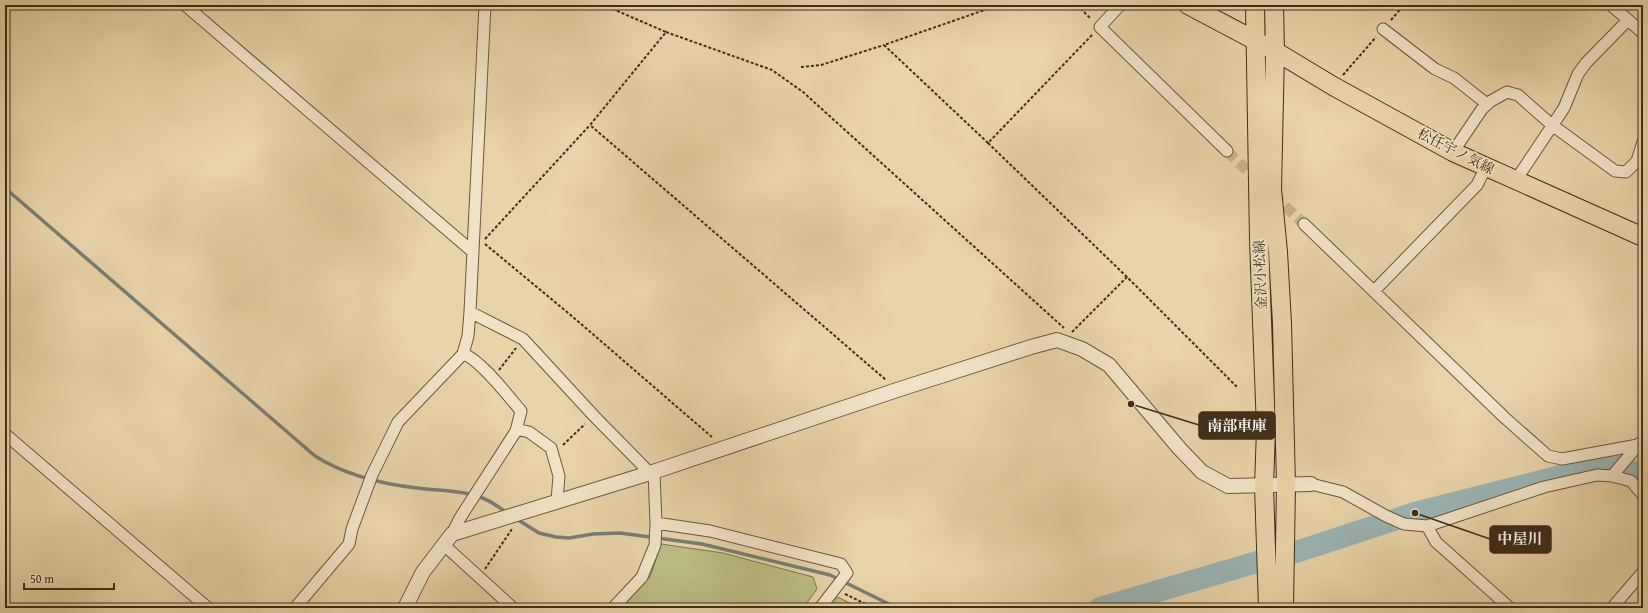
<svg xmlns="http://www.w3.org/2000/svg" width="1648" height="613" viewBox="0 0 1648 613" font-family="'Gentium Book Plus','Noto Serif JP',serif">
<rect width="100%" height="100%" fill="#e9d3a9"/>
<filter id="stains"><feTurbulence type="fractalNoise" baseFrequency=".005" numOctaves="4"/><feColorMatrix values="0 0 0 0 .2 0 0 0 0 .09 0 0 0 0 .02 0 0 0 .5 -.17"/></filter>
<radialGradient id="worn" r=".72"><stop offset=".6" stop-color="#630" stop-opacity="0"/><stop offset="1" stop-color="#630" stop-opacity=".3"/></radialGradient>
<!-- green -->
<path fill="#bcbb84" stroke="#7e744e" d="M661,544L723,553L813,577L817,589L803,608H620L650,577Z
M838,597L859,608H829Z"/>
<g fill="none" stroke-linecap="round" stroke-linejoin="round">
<!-- stream -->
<path stroke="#777f76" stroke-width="3.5" d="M5,188L315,456C345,475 382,484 417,488C438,491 460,490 480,497C489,500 499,507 507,513
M515,518L539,533L556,537L569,538L593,534L620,533L702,544L830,575L897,608"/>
<!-- river -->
<path stroke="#9cb5b4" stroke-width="22" d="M1100,608L1257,562L1299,551L1415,513L1600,466L1614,463L1633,472L1643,479"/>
<!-- minor-tunnel -->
<path stroke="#c7b28c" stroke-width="11" stroke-dasharray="11 5.5" stroke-linecap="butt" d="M1227,151L1260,183
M1273,195L1304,224"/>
<defs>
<path id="minor" d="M185,5L473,252
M1120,5L1100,27L1227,151
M1611,5L1643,33
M1383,29L1435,69L1454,78L1487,104
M1453,152L1482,109L1491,101L1507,92L1518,95L1552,125L1615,171L1626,172L1637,161L1643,142
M1516,180L1564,108L1578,74L1586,63L1628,20
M1304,224L1505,418L1548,456L1562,459L1638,445
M1374,291L1477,185L1486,167
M470,312L523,339L594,416L650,473
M516,431L520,430L529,432L551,448L559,476L557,501
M5,434L208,608
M1612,476L1631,481L1643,495
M1311,484L1343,492L1386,516L1404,524L1427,526L1544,487L1597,475L1612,476L1640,443
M656,523L710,531L841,564L847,573L820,608
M1427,526L1436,542L1510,608
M452,534L460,518L516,431L521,411C509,397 479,358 463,354
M444,545L513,608
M295,608L349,544L352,529L372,475L398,422L463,354L468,336L470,312L485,5
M613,608L642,577L655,545L656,523L654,472
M1612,608L1642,573L1643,575"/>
<path id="tertiary" d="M405,608L423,572L452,534L650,473L897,390L1031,347L1057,340L1082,349L1109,365L1179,448L1202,472L1228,486L1311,484"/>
<path id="primary" d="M1188,5L1275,51L1333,86L1453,152L1643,237
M1255,5L1259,240L1266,429L1264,486L1268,608
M1274,5L1275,51L1272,189L1278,252L1282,323L1286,485L1284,608"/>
</defs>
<!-- minor casing -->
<use href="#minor" stroke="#6a573d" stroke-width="13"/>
<!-- tertiary casing -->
<use href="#tertiary" stroke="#6a573d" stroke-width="16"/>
<!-- primary casing -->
<use href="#primary" stroke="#3f2e19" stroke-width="20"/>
<!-- path -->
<path stroke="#3f2e19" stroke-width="2" stroke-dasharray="3 2" stroke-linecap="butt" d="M609,5L615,10L666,32L590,125L886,380
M994,5H999
M1077,5L1091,19
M1391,20L1404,5
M666,32L772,70L803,92L1064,328
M1092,35L988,143L1127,277
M801,67L821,65L884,45
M1343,75L1376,37
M988,143L884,45L996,6
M485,239L590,125
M485,244L573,317L713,438
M1072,332L1127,277L1238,388
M499,370L516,348
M563,445L585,424
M485,569L512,529
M845,594L874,608"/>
<!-- minor -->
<use href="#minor" stroke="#f1e2c7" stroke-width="11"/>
<!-- tertiary -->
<use href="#tertiary" stroke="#f1e2c7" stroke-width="14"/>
<!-- primary -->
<use href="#primary" stroke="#e9d3a9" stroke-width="18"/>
</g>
<g text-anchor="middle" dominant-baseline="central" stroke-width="3.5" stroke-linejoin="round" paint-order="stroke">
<!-- street labels -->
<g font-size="14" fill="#3f2e19" stroke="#f1e2c7">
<text transform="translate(1456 151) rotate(27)">松任宇ノ気線</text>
<text transform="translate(1260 275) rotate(-92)">金沢小松線</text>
</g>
</g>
<!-- callouts -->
<path fill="none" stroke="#3f2e19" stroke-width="1.5" d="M1131 404L1199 425M1415 513L1490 539"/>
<g fill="#3f2e19" stroke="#f1e2c7" stroke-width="1.5">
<circle cx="1131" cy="404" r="4"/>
<circle cx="1415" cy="513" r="4"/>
</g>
<g fill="#3f2e19" stroke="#3f2e19" stroke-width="1.5">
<rect x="1199" y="412" width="76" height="27" rx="4"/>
<rect x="1490" y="526" width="61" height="27" rx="4"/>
</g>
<g font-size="15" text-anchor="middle" font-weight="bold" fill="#fff">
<text x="1237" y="431">南部車庫</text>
<text x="1520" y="544">中屋川</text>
</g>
<!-- margin -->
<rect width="1648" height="613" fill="none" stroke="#e9d3a9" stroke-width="20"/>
<rect x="6" y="6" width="1636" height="601" fill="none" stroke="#3f2e19" stroke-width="2"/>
<rect x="10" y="10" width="1628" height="593" fill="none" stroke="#3f2e19"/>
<!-- scale -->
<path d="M24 583v6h90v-6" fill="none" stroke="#3f2e19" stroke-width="2"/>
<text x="30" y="583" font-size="12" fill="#3f2e19" stroke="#f1e2c7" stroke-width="3" paint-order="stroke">50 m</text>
<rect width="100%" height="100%" filter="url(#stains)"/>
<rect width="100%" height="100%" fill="url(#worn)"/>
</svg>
